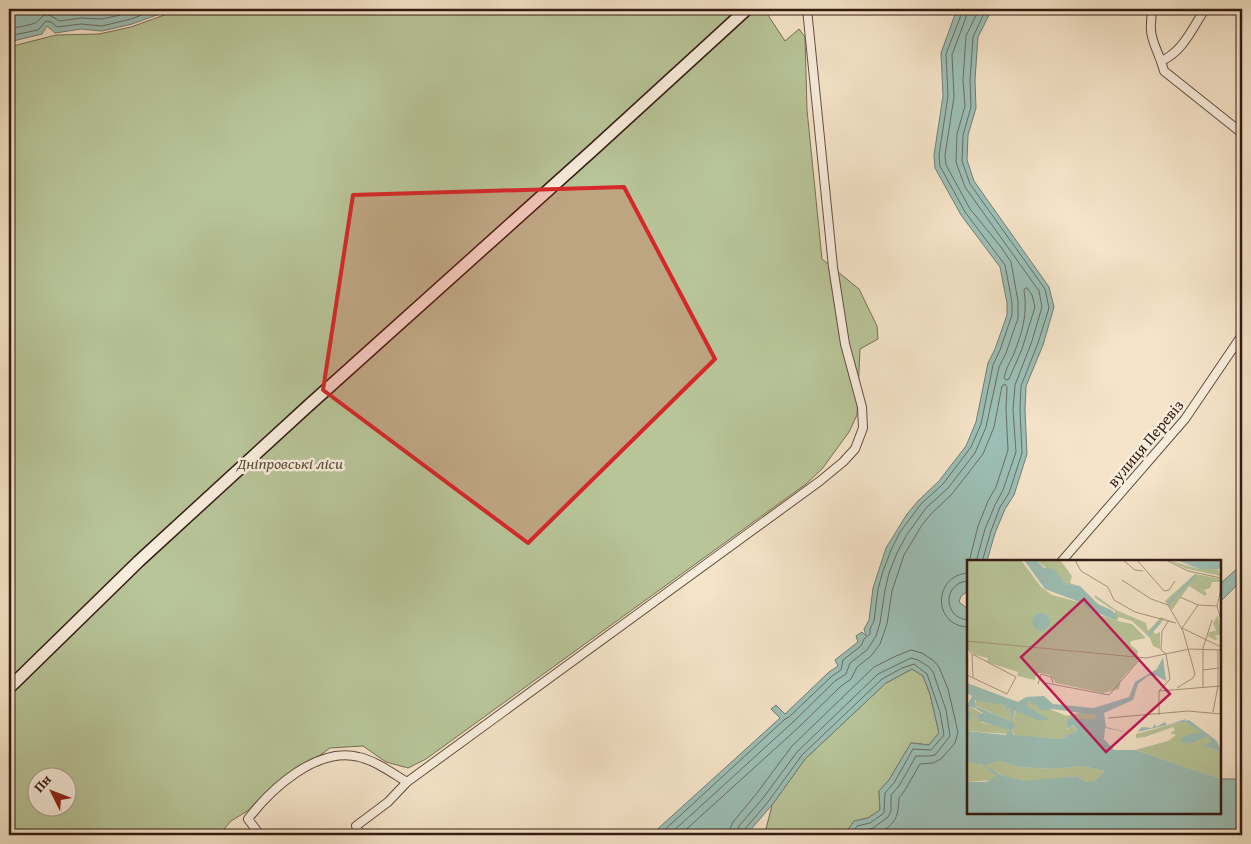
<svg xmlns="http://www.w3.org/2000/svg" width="1251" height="844" viewBox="0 0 1251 844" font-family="'Gentium Book Plus',serif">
<rect width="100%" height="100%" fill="#f5e4c9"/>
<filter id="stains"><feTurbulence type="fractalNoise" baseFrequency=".004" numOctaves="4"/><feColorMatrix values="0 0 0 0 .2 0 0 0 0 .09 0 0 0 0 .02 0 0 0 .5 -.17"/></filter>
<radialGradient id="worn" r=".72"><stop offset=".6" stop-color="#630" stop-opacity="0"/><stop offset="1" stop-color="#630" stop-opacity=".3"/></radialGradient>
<!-- green -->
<path fill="#b8c599" stroke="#767056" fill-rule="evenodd" d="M181,9H764L785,41L799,29L805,37L807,110L822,259L859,289L877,326L878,339L860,349L857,415L849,432L822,469L806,484L426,759L408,768L386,762L363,746L330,748L259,799L249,810L231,821L219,835H9V47L56,35L99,34L131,27ZM38,776H68V806H38Z
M912,669L923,676L930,694L939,733L929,745L911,743L889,780L879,791L880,810L868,818L854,821L844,835H829L825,831L822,835H762L766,829L772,805L805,759L886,683Z"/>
<!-- water -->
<path fill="#9cbfb6" stroke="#727d74" d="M9,9H173L132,24L102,31L81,29L55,33L47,26L42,34L9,42Z
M957,9H992L978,37L975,80L976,108L968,135L967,160L974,181L1049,287L1054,307L1043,345L1026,386L1025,410L1027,454L1014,495L1005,509L995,533L987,561L968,562V591L961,596L959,602L968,609V813H1220V779H1242V835H844L854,821L868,818L880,810L879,791L889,780L911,743L929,745L939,733L930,694L923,676L912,669L886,683L805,759L772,805L746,835H651L780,718L771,709L776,705L785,714L829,672L838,666L835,660L858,642L856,636L862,632L866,636L864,629L869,620L873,588L886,548L907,514L918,501L939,481L966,446L976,422L988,363L995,349L1007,315V303L1000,267L961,215L935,168L934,155L943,96L941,53Z
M1242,564V580L1220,602V584Z"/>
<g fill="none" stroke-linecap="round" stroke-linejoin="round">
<!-- shore -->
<path stroke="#686d64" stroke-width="1" d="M55,9L62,13L82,10L101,12L115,9
M9,29C17,27 25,26 32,24C44,21 40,7 59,21L81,18L102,19L129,13L140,9
M9,36L38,30L46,21L51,22L57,27L81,24L102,26L131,19L158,9
M1027,288L1032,295L1035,307L1022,349L1009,379L1006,380L1004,378C1006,369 1009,363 1013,356C1022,333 1028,315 1024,290Z
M976,562L985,529L995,505L1003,490L1016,452L1013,410L1015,385L1032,341L1042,307L1039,291L965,187L956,162L957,134L965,106L963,80L966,36L979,9
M982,562L991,531L1000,507L1009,493L1022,453L1020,410L1021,386L1038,343L1049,308L1045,289L970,184L962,161L963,135L971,107L970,80L973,37L986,9
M968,573C933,575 932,626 968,627
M968,581C943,582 942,618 968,620
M659,835L785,719L789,717L832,676L841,670L843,660L861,646L864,639L870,634V629L874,621L878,589L883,571L891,550L900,532L921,504L943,484L971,447L981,424L993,365L1000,350L1012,315V302L1005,265L965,212L940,166L939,155L948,96L946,54L960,18L961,9
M669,835L793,722L835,681L846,674L850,663L867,650L876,636L880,623L885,590L889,573L897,553L906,536L926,508L948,488L975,453L986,427L999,367L1006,353L1018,318V301L1011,262L1001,247L970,209L946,165L945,155L954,97L952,55L965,20L968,9
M680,835L799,727L840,687L851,679L857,667L871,656L880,644L887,624L892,591L904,555L922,525L931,514L952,494L983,454L994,427L1002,386L1005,384L1007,387L1006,409L1008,450L996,487L988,501L978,526L969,562
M729,835L730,829L733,822L757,793L792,746L874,667L896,656L911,650L922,653L934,661L939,667L948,689L958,732L955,743L941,759L933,763L920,764L905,790L899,798C898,820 895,824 876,835
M737,835L739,826L763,798L797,752L878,674L911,658L918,660L929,667L933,672L946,710L950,736L935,755L929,756H916L899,786L891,795V811L888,817L873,828L861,831L858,835
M743,835L744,830L768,802L802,755L882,679L902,668L914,664L927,674L940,712L944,735L931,750L913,749L894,783L885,793L884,813L870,823L857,826L851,835"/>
<defs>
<path id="street" d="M1153,9C1146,38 1157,45 1164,71L1238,130L1242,135
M1161,61C1183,52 1193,27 1205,9
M1061,562L1185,419L1242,335
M360,833L356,826L388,802L407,782L820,481L843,462L855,449L863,428L862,407L845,344L833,267L807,9
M260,835L248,819C271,789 317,746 359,757C376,761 392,773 407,782"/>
<path id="secondary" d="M9,688L139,561L308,406L594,149L747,9"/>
</defs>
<!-- street casing -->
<use href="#street" stroke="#644d40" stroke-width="10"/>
<!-- secondary casing -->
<use href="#secondary" stroke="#341b12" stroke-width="14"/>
<!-- street -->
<use href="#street" stroke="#f8eddc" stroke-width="8"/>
<!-- secondary -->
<use href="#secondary" stroke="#f8eddc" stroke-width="11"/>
</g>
<!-- marked area -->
<path fill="#d62828" fill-opacity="0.2" stroke="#d62828" stroke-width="4" stroke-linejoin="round" d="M624,187L715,359L528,543L323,390L353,195Z"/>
<g text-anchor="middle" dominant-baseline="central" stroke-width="5" stroke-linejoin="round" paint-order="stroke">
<!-- street labels -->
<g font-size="16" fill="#341b12" stroke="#f8eddc">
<text transform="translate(1145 443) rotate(-50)">вулиця Перевіз</text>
</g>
<!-- park labels -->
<g font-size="16" font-style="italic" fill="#5c4e3a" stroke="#f8eddc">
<text x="290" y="463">Дніпровські ліси</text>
</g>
</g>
<!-- overview -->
<g transform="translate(967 560)">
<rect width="254" height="254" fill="#f5e4c9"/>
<path d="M0,0H54L74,27L85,35L115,43L130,54L148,60V51L128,38V35L149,50L179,63L181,71L194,57L201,60L197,59L185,71L189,74L193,72V89L186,86L183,78L165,61L152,57L150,61L165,64L179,78L164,81L163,84L171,91L170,102L154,119L152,129L136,133L89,123L83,115L75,113H69L68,120L50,116L51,112L20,102L21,98L8,95L0,87ZM69,0H93L105,16L103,23L114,27L99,24ZM201,0L232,9L250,7L254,16L220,9ZM228,14L254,19V22H245L243,28L237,30L240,34L238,36L222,26L205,50L198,41ZM251,55L254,74L247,76L251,79L248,80L241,76L242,72L249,71L246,63ZM10,139L36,145L40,150L43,148L44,161L7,145ZM60,140L100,156L115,152L129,155L126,160L99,162L101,170L105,165L110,171L93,179L49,176L44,170L48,168L45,161L49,151L80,158L60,146ZM4,147L16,154L9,156L15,163L41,167L42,174L0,171V158L5,157L1,152ZM214,162L232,168L235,173L216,176L215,181L222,183L241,176L244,181L235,186L254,192V219L168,190L201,181L209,175L203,173L208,170L206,167L178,177L169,178V174ZM33,201L53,207L87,209L115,206L138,211L126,222H119L110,216L61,222L37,216L18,206L29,216L26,220L0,222V202L16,205Z" fill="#b8c599"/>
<path d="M57,0H69L77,8L86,9L99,24L113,26L131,44L144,50L150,55L148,60L125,51L115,43L78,29ZM210,0H254V9H232ZM65 62a9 9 0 1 1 18 0a9 9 0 1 1-18 0ZM196,97L199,121L188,115L181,116L171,124L166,140L137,153L139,167L163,173L138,168L137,179L147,190H168L254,219V254H0V222H19L29,216L16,205L0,202V171L39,175L42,170L12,161L9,156L16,153L8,148L3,147L2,151L6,154L3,160L0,158V145L5,136L0,133V123L51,142L59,137L77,136L86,144L127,148L162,137L168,122L190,109ZM8,140L36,145L40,150L43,148L44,161L8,146ZM60,140L77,151L85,149L129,155L126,160L103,158L99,162L101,169L106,165L110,171L93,179L47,175L44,170L49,167L45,161L48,151L73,161L82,159L60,146ZM33,201L52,207L87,209L115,206L138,211L126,222H119L110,216L58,221L34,215L18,205ZM219,159L218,161L222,160L250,181L254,192L235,186L244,181L241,176L222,184L214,181L216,176L235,172L221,164L214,162L170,172L175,167L185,168L188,164L189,167L198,162L200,165Z" fill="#9cbfb6" fill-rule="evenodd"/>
<path fill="none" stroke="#9cbfb6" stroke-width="2.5" d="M201,44L229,15M181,76L194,61"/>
<path fill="none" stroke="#a89480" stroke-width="1" d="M108,0L114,11L141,27L147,40L168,52L209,63M156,0L168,10L176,11M170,0L197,31L202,30L208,21M199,0L221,11L254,18M155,20L184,39L201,45L216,71L228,114L226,118L210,128M254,29L250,46L254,60M213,37L231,45L250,46M231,45L215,68L254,87M0,81L179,98L223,89L254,90M0,87L5,94L6,117M236,110L252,108M0,115L40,134L49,117L5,94M79,123L142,135L173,99M71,124L74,114L84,117L86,123M236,127V88L245,60M192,131L203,119L199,94L194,90L195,71L202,60M192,131L254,126M246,152L251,126V90M192,155V131M141,158L221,151L254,154"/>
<path fill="#c2185b" fill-opacity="0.15" stroke="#c2185b" stroke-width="2.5" d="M117,39L203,134L139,192L54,97Z"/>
<rect width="254" height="254" fill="none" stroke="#341b12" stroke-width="2.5"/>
</g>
<!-- margin -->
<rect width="1251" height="844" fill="none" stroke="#f5e4c9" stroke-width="30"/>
<rect x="10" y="10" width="1231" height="824" fill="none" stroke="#341b12" stroke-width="2.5"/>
<rect x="15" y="15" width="1221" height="814" fill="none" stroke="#341b12"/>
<!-- north arrow -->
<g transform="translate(52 792) rotate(312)"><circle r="24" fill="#f8eddc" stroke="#aa998b"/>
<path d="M0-4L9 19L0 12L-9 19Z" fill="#8f2418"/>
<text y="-8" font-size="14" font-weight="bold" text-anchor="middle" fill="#341b12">Пн</text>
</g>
<rect width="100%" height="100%" filter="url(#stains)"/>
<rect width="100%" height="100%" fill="url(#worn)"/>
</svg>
